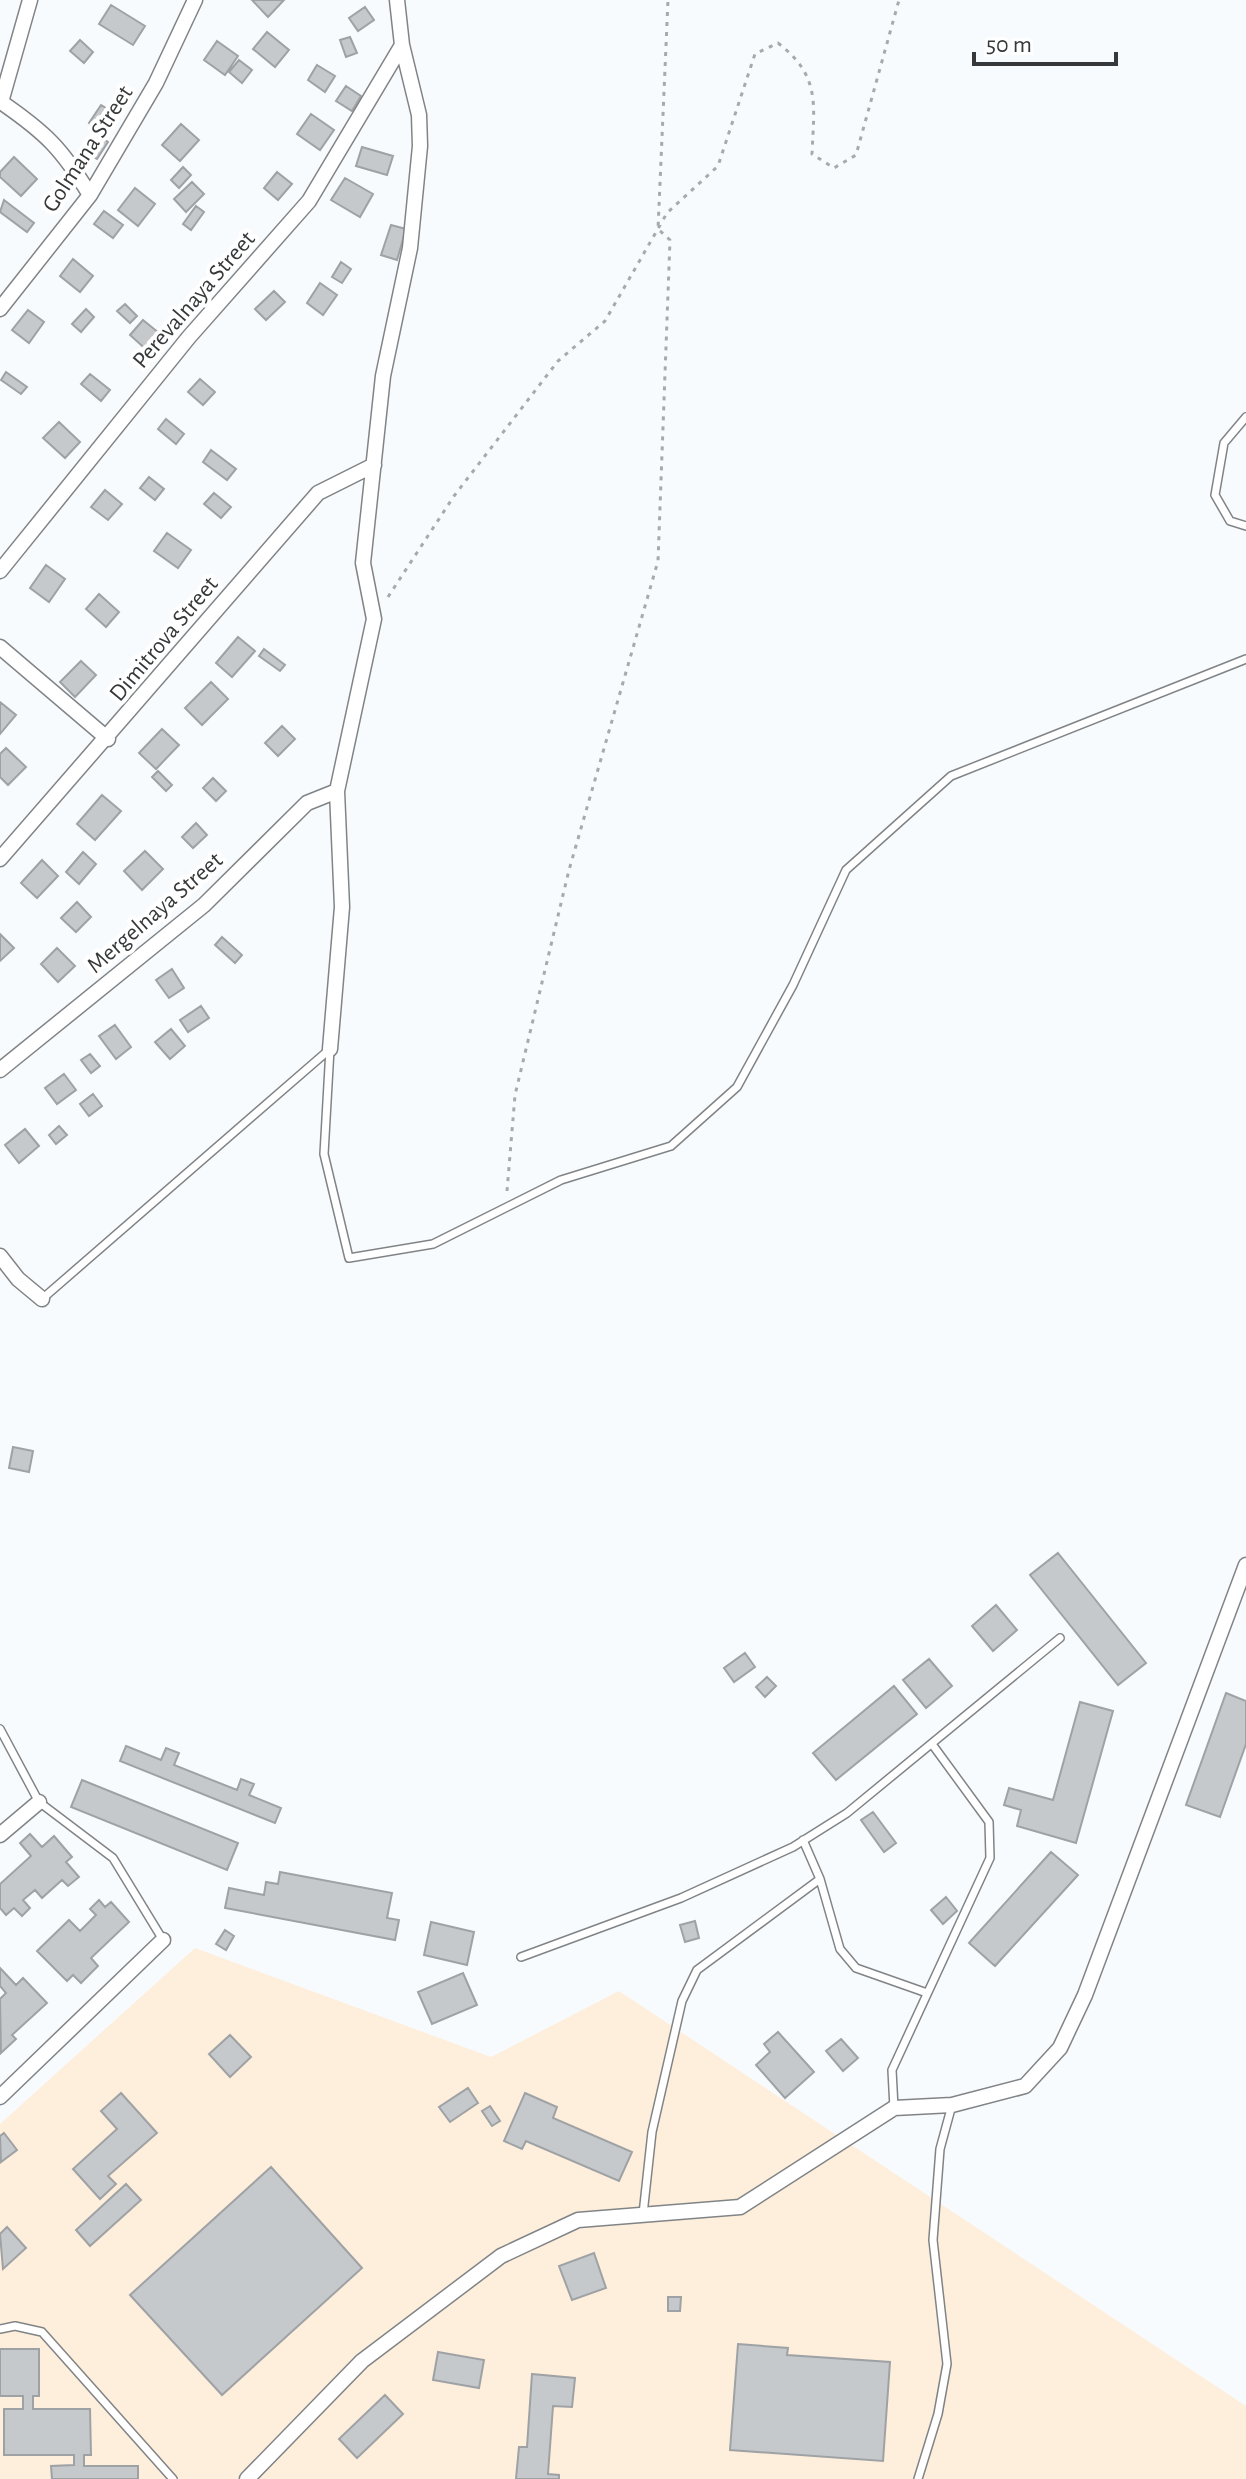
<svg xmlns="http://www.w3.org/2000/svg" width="1246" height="2479" viewBox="0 0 1246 2479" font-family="'Alegreya Sans',sans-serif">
<rect width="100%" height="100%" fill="#f8fbfe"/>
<!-- industrial -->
<path fill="#feeedc" d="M195,1948L491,2057L619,1991L1246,2406V2479H0V2124Z"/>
<!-- building -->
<path fill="#c6c9cc" stroke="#9fa2a4" stroke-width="2" d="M252,0H284L268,17Z
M111,5L145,26L133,45L99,24Z
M365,7L374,20L358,31L349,18Z
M267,32L289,50L275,67L253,49Z
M350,37L357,53L346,57L340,40Z
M80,40L93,52L84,63L70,51Z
M217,41L238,56L225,75L204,60Z
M239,60L252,70L242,83L229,72Z
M317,65L335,76L325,92L308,80Z
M346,86L361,96L352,111L336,101Z
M101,105L111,111L99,130L89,123Z
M311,114L334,130L320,150L297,134Z
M181,124L199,140L180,161L162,145Z
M100,136L108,142L97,159L88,154Z
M362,147L393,156L387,175L356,166Z
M14,157L37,179L21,196L0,177V172Z
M183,167L191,175L179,188L171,180Z
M277,172L292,184L278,200L264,188Z
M345,178L373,194L360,217L331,200Z
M192,182L204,194L186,212L174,199Z
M135,188L155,204L138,226L118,210Z
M4,200L34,223L27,232L0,212Z
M196,206L204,212L191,230L183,224Z
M104,211L123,225L113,238L94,224Z
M391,225L406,229L397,260L381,255Z
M73,259L93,276L80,292L60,276Z
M341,262L351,269L342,283L332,277Z
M320,283L337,295L323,315L307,303Z
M274,291L285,302L266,320L255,309Z
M125,304L137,316L130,323L117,311Z
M86,309L94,317L81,332L72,324Z
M28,310L44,322L29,343L12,330Z
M143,320L164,337L150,353L130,335Z
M6,372L27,387L21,394L1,380Z
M90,374L110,390L101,401L81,384Z
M200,379L215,392L203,405L188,392Z
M166,419L184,434L176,444L158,429Z
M59,422L80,442L65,458L43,438Z
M211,450L236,469L227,480L203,462Z
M149,477L164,489L155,500L140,488Z
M105,490L122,504L108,520L91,507Z
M214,493L231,507L221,518L204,504Z
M167,533L191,550L178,568L154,551Z
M46,565L65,579L49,602L30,588Z
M99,594L119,612L106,627L86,609Z
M238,637L255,651L232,677L216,663Z
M264,649L285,665L280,671L259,656Z
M81,661L96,675L75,697L60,682Z
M211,682L228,699L202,725L185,708Z
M0,702L16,715L0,734Z
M282,726L295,739L278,756L265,743Z
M162,729L179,745L156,769L139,753Z
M6,748L26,767L8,785L0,777V754Z
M158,771L172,785L166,791L152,777Z
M213,778L226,791L216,801L203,788Z
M102,795L121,811L95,840L77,824Z
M196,823L207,835L193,848L182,837Z
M145,851L163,869L142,890L124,871Z
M83,852L96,864L79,884L66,872Z
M42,860L58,876L37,898L21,883Z
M77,902L91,917L76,932L61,918Z
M0,934L14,948L0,961Z
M222,937L242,955L235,963L215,945Z
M57,948L75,966L58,982L41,964Z
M172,969L184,988L169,998L156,980Z
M201,1006L209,1018L188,1032L180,1020Z
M115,1025L131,1047L116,1059L99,1036Z
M171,1029L185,1046L170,1059L155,1042Z
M90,1054L100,1066L91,1073L81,1060Z
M64,1074L76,1090L57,1104L45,1088Z
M93,1094L102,1106L89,1116L80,1104Z
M59,1126L67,1135L56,1144L49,1135Z
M25,1129L39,1146L19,1163L5,1145Z
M13,1447L33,1451L29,1472L9,1468Z
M1058,1553L1146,1663L1118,1685L1030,1575Z
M996,1605L1017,1630L993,1651L972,1626Z
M745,1653L755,1667L734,1682L724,1668Z
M929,1659L952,1686L926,1708L903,1680Z
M767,1677L776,1686L765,1697L756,1687Z
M894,1686L917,1714L836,1780L813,1753Z
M1226,1693L1246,1701V1744L1220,1817L1186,1805Z
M1080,1702L1113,1711L1076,1843L1017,1826L1021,1810L1004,1805L1009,1788L1053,1800Z
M126,1746L161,1760L166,1748L179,1753L174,1765L237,1790L241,1779L254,1784L249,1795L281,1808L275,1823L120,1761Z
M82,1780L238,1843L227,1870L71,1807Z
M873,1812L896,1843L884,1852L861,1820Z
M30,1834L42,1847L54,1836L72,1857L66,1862L79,1877L68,1886L62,1880L42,1898L35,1890L23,1900L30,1908L22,1916L14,1908L6,1915L0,1908V1884L31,1856L20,1843Z
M1051,1852L1078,1875L995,1966L969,1943Z
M280,1872L392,1893L387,1918L399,1920L395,1940L225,1908L229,1888L264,1895L266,1882L278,1884Z
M946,1897L957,1911L943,1924L931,1910Z
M99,1900L105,1907L111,1902L129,1922L91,1958L98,1966L81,1983L73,1975L67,1981L37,1951L69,1920L80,1931L96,1915L90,1909Z
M695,1921L699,1938L685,1942L680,1925Z
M431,1922L474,1932L467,1965L424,1955Z
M225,1930L234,1936L226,1950L216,1944Z
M0,1968L16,1985L23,1978L47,2003L12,2035L16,2039L1,2053L0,1999L6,1993L0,1986Z
M463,1973L477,2005L432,2024L418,1992Z
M778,2032L814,2072L785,2098L756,2065L770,2052L764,2044Z
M230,2035L251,2057L230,2077L209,2054Z
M841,2039L858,2058L843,2071L826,2051Z
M468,2088L478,2103L450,2122L439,2107Z
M121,2093L157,2133L108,2176L116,2184L100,2199L73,2169L117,2129L101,2111Z
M525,2093L557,2107L553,2118L632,2152L619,2181L526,2141L522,2149L504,2141Z
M490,2106L500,2121L492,2126L482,2111Z
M4,2133L17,2150L1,2162L0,2136Z
M271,2167L362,2268L222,2395L130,2295Z
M126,2184L141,2200L90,2246L76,2230Z
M7,2227L26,2248L3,2269L0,2234Z
M594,2253L606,2288L572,2300L559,2266Z
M668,2297H681L680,2311H668Z
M738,2344L788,2348L787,2355L890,2362L883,2461L730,2450Z
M0,2349H39V2396H33V2409H90L91,2455H84V2466H138V2479H52L51,2466L74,2465V2455H4V2409H23V2396H0Z
M438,2352L484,2360L479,2388L433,2380Z
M532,2374L575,2378L572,2407L553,2406L548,2474L559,2475V2479H516L519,2447H527Z
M385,2395L403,2414L357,2458L339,2439Z"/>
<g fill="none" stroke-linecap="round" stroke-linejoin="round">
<defs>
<path id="lane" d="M1246,417L1224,443L1215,495L1230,521L1246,526
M330,1049L324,1154L349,1258L433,1244L561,1180L671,1146L737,1087L793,985L846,870L951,776L1246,659
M42,1299L330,1049
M0,1729L39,1802L113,1858L163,1940
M803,1840L820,1879L840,1949L856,1968L927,1993
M521,1957L681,1898L793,1847L847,1813L1060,1638
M894,2108L892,2070L990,1858L989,1822L932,1744
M643,2214L652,2132L682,2001L697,1970L820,1879
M0,2329L15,2326L42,2332L173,2479
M918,2479L938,2414L947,2364L933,2240L940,2149L952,2105"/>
<path id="street" d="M30,0L1,102C46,133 62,149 90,195
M0,309L90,195L156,83L195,0
M0,571L189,337L309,201L402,45
M0,647L108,739
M0,859L318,493L374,465
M330,1049L342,907L337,791L374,619L363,563L383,376L410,248L420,146L419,115L402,45L397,0
M0,1070L204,905L307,803L337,791
M0,1256L18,1279L42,1299
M0,1835L39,1802
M0,2097L163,1940
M247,2479L362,2361L501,2256L578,2220L740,2207L894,2108L952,2105L1025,2086L1060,2048L1085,1995L1246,1565"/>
</defs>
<!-- lane casing -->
<use href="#lane" stroke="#818486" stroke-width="10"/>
<!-- street casing -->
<use href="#street" stroke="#818486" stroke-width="17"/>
<!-- path -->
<path stroke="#a7a9ab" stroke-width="3" stroke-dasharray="4 6" stroke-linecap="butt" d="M388,597L454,496L558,361L605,321L667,213L718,166L755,54L778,43C821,76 814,105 812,154L834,168L856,155L899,0
M507,1191L515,1095L569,870L658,561L670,240L658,229L668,0"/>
<!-- lane -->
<use href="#lane" stroke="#fff" stroke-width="7"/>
<!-- street -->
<use href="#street" stroke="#fff" stroke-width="14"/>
</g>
<g text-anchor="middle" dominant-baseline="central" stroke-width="8" stroke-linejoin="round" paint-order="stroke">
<!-- street labels -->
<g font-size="24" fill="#373839" stroke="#fff">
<text transform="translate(88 149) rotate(-57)">Golmana Street</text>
<text transform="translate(194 300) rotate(-49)">Perevalnaya Street</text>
<text transform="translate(164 639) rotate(-50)">Dimitrova Street</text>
<text transform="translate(155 913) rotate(-41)">Mergelnaya Street</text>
</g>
</g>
<!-- scale -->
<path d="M974 52v12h142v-12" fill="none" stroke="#373839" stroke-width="4"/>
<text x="986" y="52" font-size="24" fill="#373839" stroke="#ffffff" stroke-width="6" paint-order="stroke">50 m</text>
</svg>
